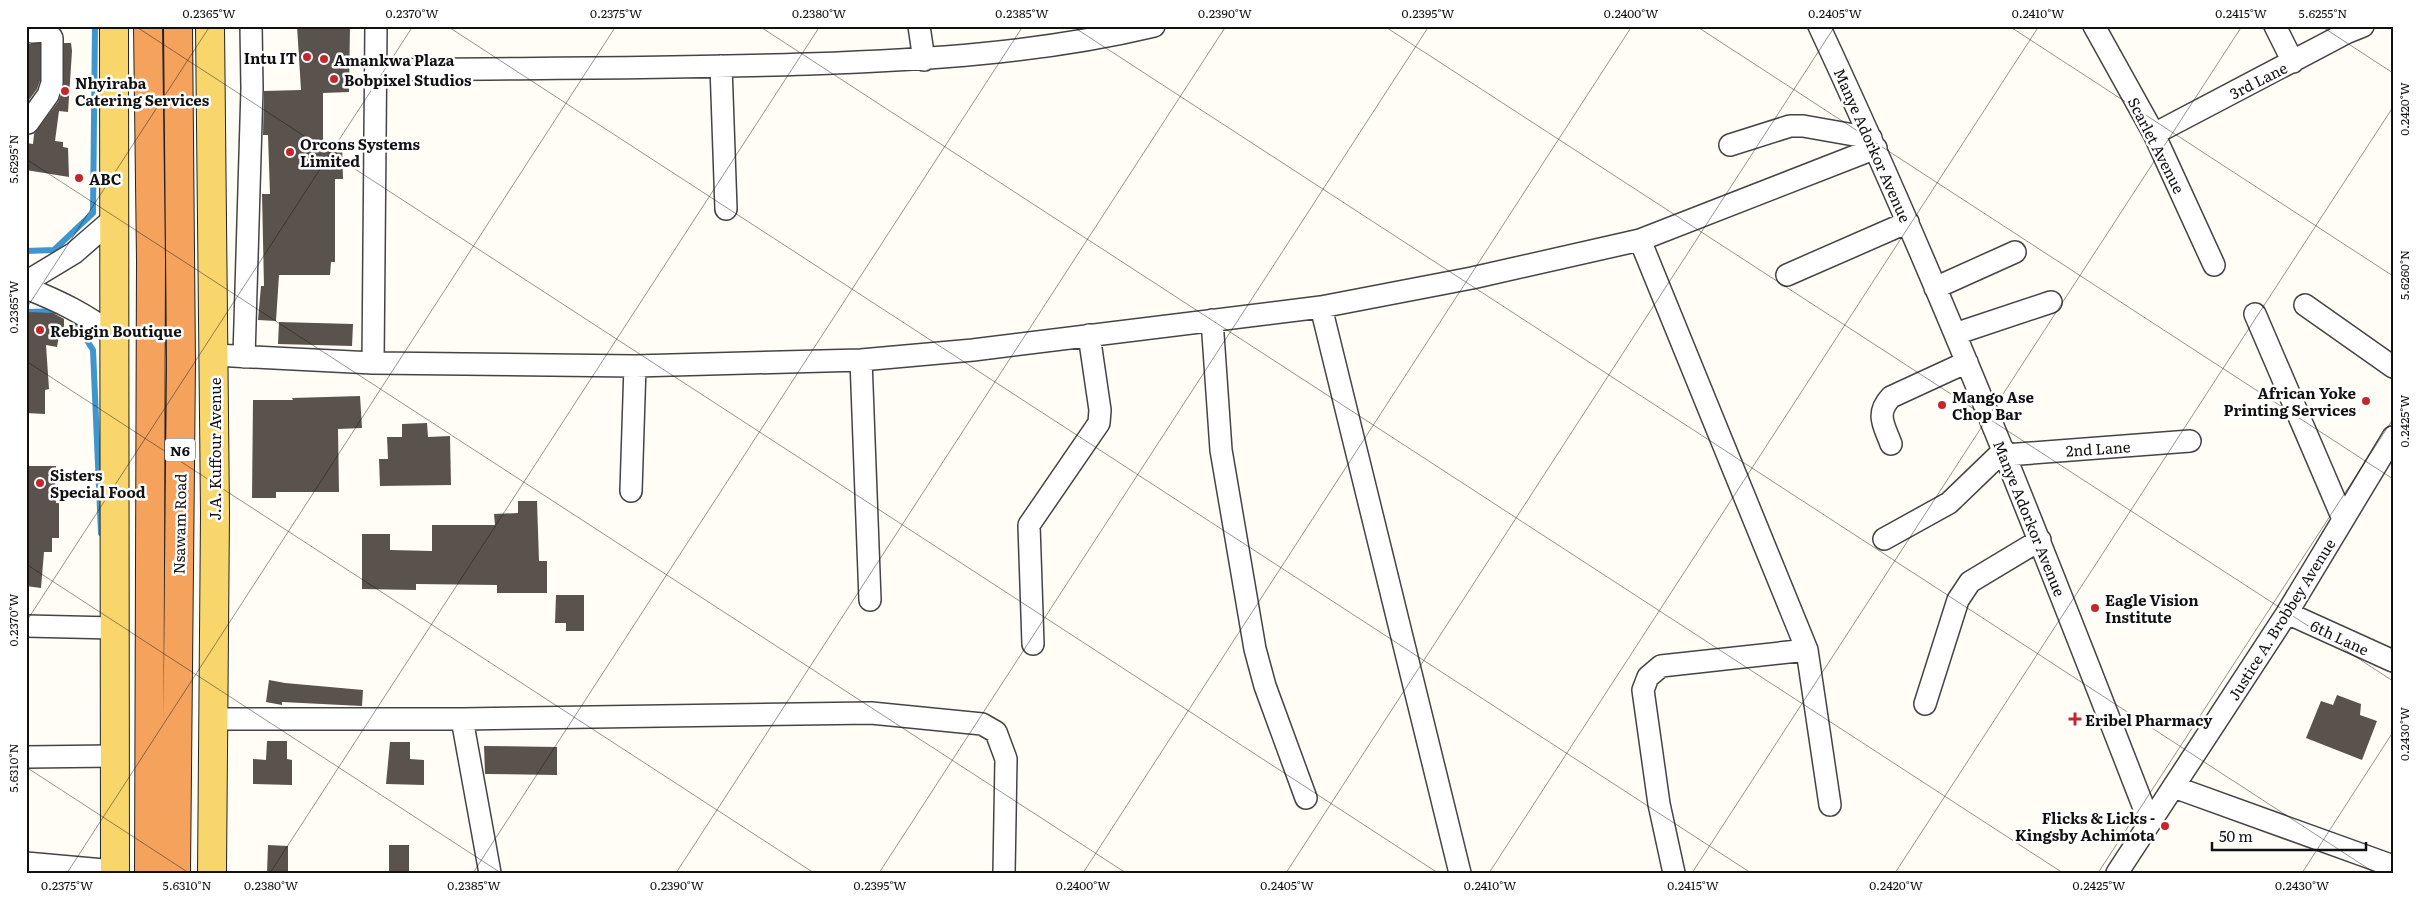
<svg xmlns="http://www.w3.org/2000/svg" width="2419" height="899" viewBox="0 0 2419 899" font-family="Literata,serif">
<rect width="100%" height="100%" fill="#fffdf5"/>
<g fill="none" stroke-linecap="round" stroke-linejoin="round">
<!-- stream -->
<path stroke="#3f96cf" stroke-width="6" d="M26,251L54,250L93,213L95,26
M26,312L62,311
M72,317L93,350L101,533"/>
</g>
<!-- building -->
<path fill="#5a524d" d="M297,26H350L349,92L323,93V143H342L343,179H335V262H331L330,275H279L276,321L258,320L261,286H264L262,194H270L268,135H263L264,91L301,90Z
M64,43H71L72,51L68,112L59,111L55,141L63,142V147L68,148L69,177L26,170V143L33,144L34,134L58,102L64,87Z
M26,44H40V81L37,89L26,104Z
M28,312L53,313L64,319V330H60L57,347L46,345L49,389L45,390V414L26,413V314Z
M279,322L353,324L352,346L278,344Z
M360,396L362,428L338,429L339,492H276V498H252L253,400H293L292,398Z
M427,423L428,437L450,436L451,485L380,486L379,459H388L387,437H402V424Z
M26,466H56L55,490L56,503H59V538H52V552H44L41,588L26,586Z
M518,501H537L539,561H547V593H497V585L416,584V590L362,589V534H390V550L432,551V525H495L494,514L518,513Z
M556,595H584V631H566V623H555Z
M269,680L285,683L363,690L362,706L282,702V705L266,702Z
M2337,695L2361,704L2360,715L2377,721L2362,760L2306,738L2321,701L2333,705Z
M267,741H287V759L292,760V785L253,784V759L266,760Z
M390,742H410V759L424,760V785L386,784Z
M484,746L557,747V775L485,774Z
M268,845L288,846V873H267Z
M389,845H409V873H389Z"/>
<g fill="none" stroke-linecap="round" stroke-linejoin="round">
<defs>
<path id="minor" d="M919,26L924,60
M1819,26C1941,286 2045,553 2149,821
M2094,26L2154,134L2214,265
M2275,26L2293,62
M721,66L726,209
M376,70C520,68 664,69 808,64C924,60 1041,53 1154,26
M28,123L48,95L52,83V38L47,31L32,32
M2154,134L2348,32L2363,26
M1730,145L1790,126H1803L1871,138
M1640,240L1807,650L1830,805
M1787,275L1908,222
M26,282L74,253L112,220
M26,288C59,301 86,314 114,336
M1935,288L2015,252
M2305,305L2393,367
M1321,307L1460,873
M2255,314L2343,519
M1212,320L1221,450L1255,649L1265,686L1306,798
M1955,334L2051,302
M214,355L373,363L635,366L861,360L973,350L1321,307L1472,278L1640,240L1876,148
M244,357L252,88L251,26
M861,360L870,600
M373,363L376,26
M1891,444C1884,425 1875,414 1891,397L1967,362
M2006,455L2190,441
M631,491L635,366
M1884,539L1949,503L2004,450
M2287,613L2393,661
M26,626L114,628
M1033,644L1029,525L1099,423L1100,410L1089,335
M1925,704L1958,600L1970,582L2040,540
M213,719H462L871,713L982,724L996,732L1006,759L1004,873
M462,719L490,873
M26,757L114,756
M2174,787L2393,866
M26,863L115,871
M1674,873L1659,804L1643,690L1648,677L1661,666L1807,650
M2117,873L2287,613L2393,437"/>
<path id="major" d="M114,26L115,873
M210,26L215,513L212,873"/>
<path id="highway" d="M148,26L151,260L149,873
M176,873L181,363L178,26"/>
</defs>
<!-- minor casing -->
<use href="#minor" stroke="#444" stroke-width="24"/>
<!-- major casing -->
<use href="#major" stroke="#222" stroke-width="30"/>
<!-- highway casing -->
<use href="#highway" stroke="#222" stroke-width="30"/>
<!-- minor -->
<use href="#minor" stroke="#fff" stroke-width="21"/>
<!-- major -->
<use href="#major" stroke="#f9d66b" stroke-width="28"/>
<!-- highway -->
<use href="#highway" stroke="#f5a25d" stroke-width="28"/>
</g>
<!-- ticks -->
<path fill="none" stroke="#111" stroke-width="1" stroke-opacity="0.45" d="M135,26L1438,873M447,26L1751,873M759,26L2063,873M1072,26L2375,873M1384,26L2393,681M1696,26L2393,479M2009,26L2393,276M2321,26L2393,73M26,159L1126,873M26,309L210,26M26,361L814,873M26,564L501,873M26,622L413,26M26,767L189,873M67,873L616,26M270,873L820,26M473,873L1023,26M676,873L1226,26M879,873L1429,26M1083,873L1632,26M1286,873L1835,26M1489,873L2039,26M1692,873L2242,26M1895,873L2393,107M2098,873L2393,419M2302,873L2393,732"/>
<!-- markers -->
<g fill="#c4262e" stroke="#fff" stroke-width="2">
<circle cx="307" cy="57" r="5"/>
<circle cx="324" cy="59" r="5"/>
<circle cx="334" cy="79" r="5"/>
<circle cx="65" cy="91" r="5"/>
<circle cx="290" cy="152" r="5"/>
<circle cx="79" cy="178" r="5"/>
<circle cx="40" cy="330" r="5"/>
<circle cx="2366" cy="401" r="5"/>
<circle cx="1942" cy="405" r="5"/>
<circle cx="40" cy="483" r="5"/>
<circle cx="2095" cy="608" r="5"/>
<path d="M2072.5 711.5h5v5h5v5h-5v5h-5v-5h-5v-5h5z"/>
<circle cx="2165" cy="826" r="5"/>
</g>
<g text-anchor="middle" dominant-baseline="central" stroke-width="5" stroke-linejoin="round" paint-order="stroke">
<!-- shield labels -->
<rect fill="#fff" stroke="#585858" stroke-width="1" x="165" y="438.5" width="30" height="23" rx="4"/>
<g font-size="14" font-weight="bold" fill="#111">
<text x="180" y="450">N6</text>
</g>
<!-- poi labels -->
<g font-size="15" font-weight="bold" fill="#111" stroke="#fff" text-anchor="start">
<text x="297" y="57" text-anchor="end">Intu IT</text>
<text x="334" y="59">Amankwa Plaza</text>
<text x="344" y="79">Bobpixel Studios</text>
<text x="75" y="82">Nhyiraba<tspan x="75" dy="17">Catering Services</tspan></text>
<text x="300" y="143">Orcons Systems<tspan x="300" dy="17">Limited</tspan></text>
<text x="89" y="178">ABC</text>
<text x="50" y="330">Rebigin Boutique</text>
<text x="2356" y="392" text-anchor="end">African Yoke<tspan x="2356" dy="17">Printing Services</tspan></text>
<text x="1952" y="396">Mango Ase<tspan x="1952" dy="17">Chop Bar</tspan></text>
<text x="50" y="474">Sisters<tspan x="50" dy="17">Special Food</tspan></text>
<text x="2105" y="599">Eagle Vision<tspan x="2105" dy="17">Institute</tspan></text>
<text x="2085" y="719">Eribel Pharmacy</text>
<text x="2155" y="817" text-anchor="end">Flicks &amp; Licks -<tspan x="2155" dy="17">Kingsby Achimota</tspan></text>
</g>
<!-- street labels -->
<g font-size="15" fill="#111" stroke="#fff">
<text transform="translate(2258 80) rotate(-27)">3rd Lane</text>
<text transform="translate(1873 145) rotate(66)">Manye Adorkor Avenue</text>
<text transform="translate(2157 145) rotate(63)">Scarlet Avenue</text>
<text transform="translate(2098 448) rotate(-4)">2nd Lane</text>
<text transform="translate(214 449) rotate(-90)">J.A. Kuffour Avenue</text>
<text transform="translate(2030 518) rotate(68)">Manye Adorkor Avenue</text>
<text transform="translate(179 524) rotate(-89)">Nsawam Road</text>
<text transform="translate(2281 619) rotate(-58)">Justice A. Brobbey Avenue</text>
<text transform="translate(2340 637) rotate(25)">6th Lane</text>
</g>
</g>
<!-- border -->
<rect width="2419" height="899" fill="none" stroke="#ffffff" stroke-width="55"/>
<!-- scale -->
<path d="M2212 842v8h154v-8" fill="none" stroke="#111111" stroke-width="2.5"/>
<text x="2219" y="842" font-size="15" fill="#111111" stroke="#ffffff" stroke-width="4" paint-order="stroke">50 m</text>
<rect x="28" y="28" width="2364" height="844" fill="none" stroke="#111" stroke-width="2"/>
<g font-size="12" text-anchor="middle" fill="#111">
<text x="209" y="18">0.2365°W</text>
<text x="412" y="18">0.2370°W</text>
<text x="616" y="18">0.2375°W</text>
<text x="819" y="18">0.2380°W</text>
<text x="1022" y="18">0.2385°W</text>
<text x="1225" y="18">0.2390°W</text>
<text x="1428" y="18">0.2395°W</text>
<text x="1631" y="18">0.2400°W</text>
<text x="1835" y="18">0.2405°W</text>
<text x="2038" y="18">0.2410°W</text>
<text x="2241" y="18">0.2415°W</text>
<text x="2323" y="18">5.6255°N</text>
<text transform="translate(2405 109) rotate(-90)" y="4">0.2420°W</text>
<text transform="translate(14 159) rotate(-90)" y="4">5.6295°N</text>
<text transform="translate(2405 275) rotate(-90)" y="4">5.6260°N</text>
<text transform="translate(14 307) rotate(-90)" y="4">0.2365°W</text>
<text transform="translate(2405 421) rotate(-90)" y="4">0.2425°W</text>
<text transform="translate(14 620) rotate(-90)" y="4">0.2370°W</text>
<text transform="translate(2405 734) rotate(-90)" y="4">0.2430°W</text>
<text transform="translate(14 768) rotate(-90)" y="4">5.6310°N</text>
<text x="67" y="890">0.2375°W</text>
<text x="187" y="890">5.6310°N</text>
<text x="271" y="890">0.2380°W</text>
<text x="474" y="890">0.2385°W</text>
<text x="677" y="890">0.2390°W</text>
<text x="880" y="890">0.2395°W</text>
<text x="1083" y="890">0.2400°W</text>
<text x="1287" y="890">0.2405°W</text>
<text x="1490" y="890">0.2410°W</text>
<text x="1693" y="890">0.2415°W</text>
<text x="1896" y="890">0.2420°W</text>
<text x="2099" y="890">0.2425°W</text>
<text x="2302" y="890">0.2430°W</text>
</g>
</svg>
